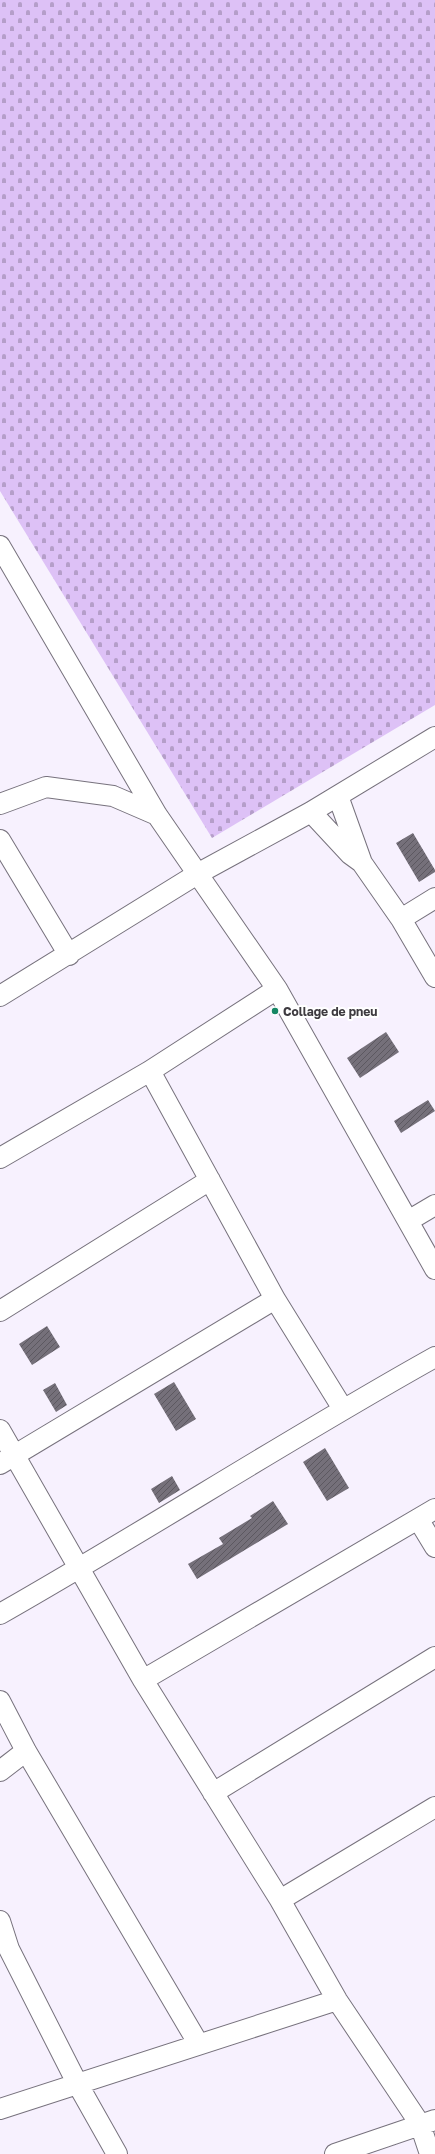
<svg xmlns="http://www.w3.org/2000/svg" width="435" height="2154" viewBox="0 0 435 2154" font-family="'Golos Text',sans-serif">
<defs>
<pattern id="cemetery-stones" width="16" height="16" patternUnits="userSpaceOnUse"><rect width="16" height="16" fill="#ddc1f6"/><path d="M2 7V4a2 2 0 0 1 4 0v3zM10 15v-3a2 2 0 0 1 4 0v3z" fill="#b59ec9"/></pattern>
<pattern id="building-hatch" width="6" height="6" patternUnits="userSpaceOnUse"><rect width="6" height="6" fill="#75707a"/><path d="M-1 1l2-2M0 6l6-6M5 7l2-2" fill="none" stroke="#5c5860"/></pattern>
</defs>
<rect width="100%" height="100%" fill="#f7f1fe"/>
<!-- cemetery -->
<path fill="url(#cemetery-stones)" d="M0,0H435V705L212,838L0,491Z"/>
<!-- building -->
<path fill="url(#building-hatch)" d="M413,833L435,870V872L419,882L396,843Z
M386,1032L399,1052L360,1078L347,1058Z
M428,1100L435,1111L401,1133L394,1121Z
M47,1326L60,1347L32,1365L19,1344Z
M174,1382L196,1419L176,1431L154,1394Z
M55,1383L67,1405L56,1412L43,1390Z
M325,1448L349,1488L327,1501L303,1462Z
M172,1476L180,1490L159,1503L151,1489Z
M273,1501L288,1524L197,1579L188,1564L223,1544L219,1538L252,1518L250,1516Z"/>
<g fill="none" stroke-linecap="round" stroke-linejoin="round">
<defs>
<path id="street" d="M0,546L157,815L277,989L435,1269
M338,796L362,863L401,919L435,977
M0,804L46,787L113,796L157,815
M311,812L350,854L361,862
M0,840L69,955
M401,919L435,898
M0,996L199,873L311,812L435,737
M150,1071L275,1299L343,1409
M0,1158L150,1071L277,989
M408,1221L435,1205
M0,1311L210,1180
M0,1430L143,1680L280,1900L337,2000L420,2124L430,2154
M0,1464L275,1299
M418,1519L435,1547
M0,1614C146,1531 288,1439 435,1357
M143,1680L435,1509
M0,1701L26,1751L198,2043
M0,1771L26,1751
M213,1793L435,1657
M280,1900L435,1807
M0,1921L9,1949L77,2083L117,2154
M0,2109L337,2000
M335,2154L435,2120"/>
</defs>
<!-- street casing -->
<use href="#street" stroke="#77727d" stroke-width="22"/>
<!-- street -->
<use href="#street" stroke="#fff" stroke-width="20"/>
</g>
<!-- markers -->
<circle fill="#158664" stroke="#fff" stroke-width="1.5" cx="275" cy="1011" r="4"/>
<g text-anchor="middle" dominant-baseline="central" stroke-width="4" stroke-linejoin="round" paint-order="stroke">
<!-- poi labels -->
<g font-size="12" font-weight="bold" fill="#3e3b40" stroke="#fff" text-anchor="start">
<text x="283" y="1011">Collage de pneu</text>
</g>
</g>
</svg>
